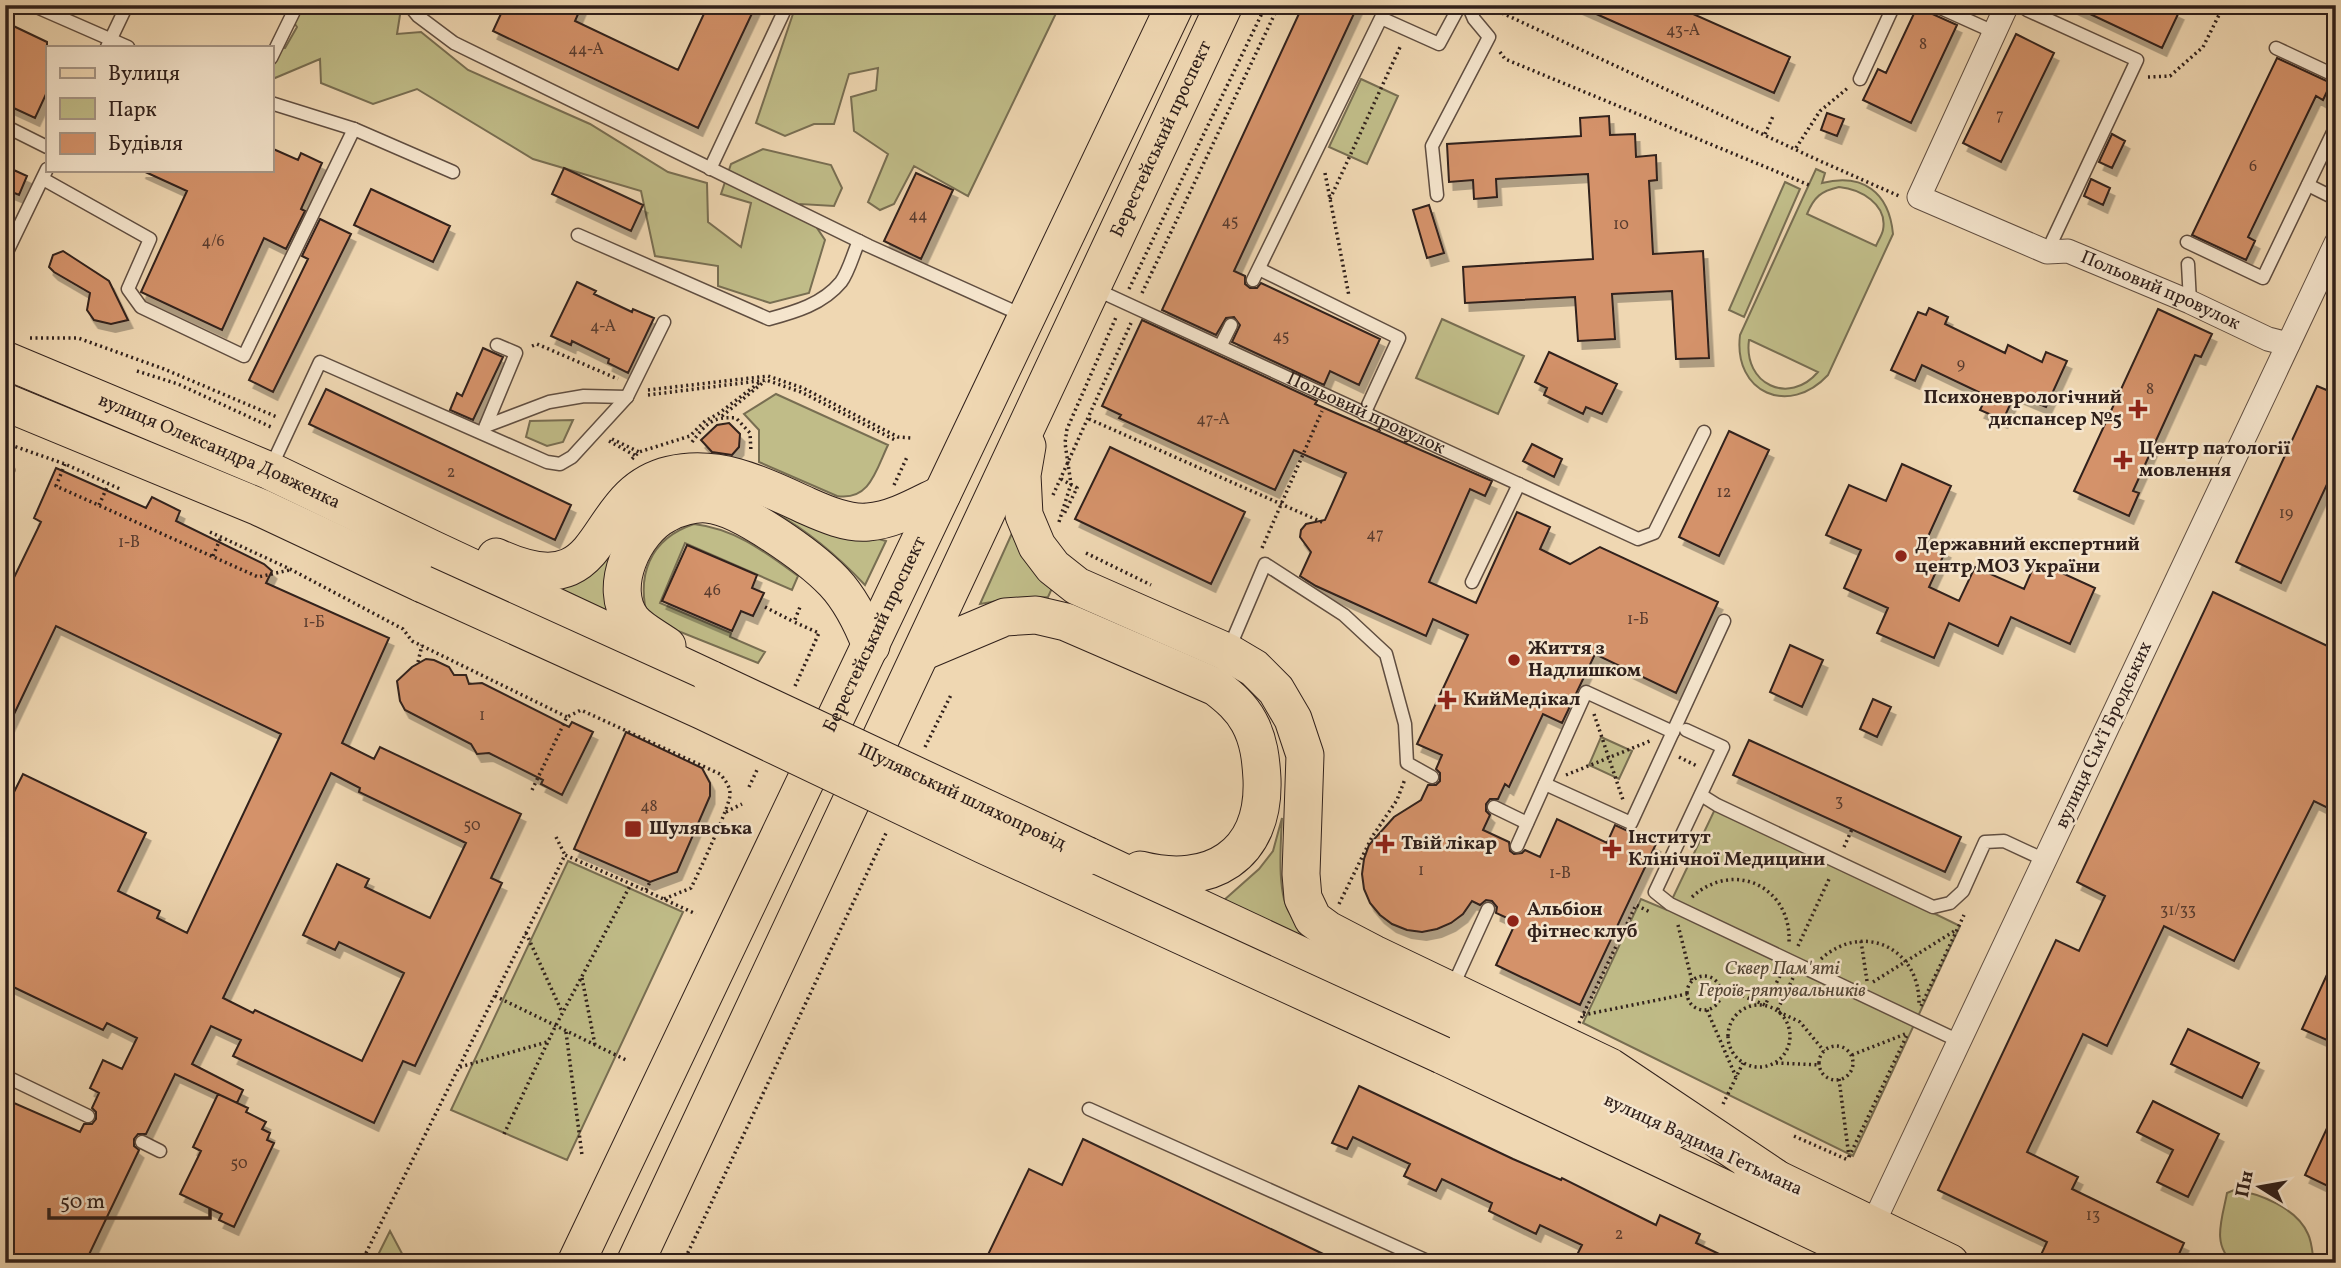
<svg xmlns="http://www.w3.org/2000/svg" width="2341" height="1268" viewBox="0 0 2341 1268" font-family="Vollkorn,serif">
<defs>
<filter id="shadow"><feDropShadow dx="4.5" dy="8" stdDeviation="0" flood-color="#0004"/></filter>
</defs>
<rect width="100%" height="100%" fill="#efd7b2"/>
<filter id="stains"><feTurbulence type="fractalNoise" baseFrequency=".00286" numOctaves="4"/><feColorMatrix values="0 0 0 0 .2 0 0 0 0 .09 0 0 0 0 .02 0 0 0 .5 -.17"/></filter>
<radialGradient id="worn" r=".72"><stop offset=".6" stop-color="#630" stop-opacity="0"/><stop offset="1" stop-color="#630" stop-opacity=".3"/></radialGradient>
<!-- green -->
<path fill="#c0bc88" stroke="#786e52" stroke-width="2" fill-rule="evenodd" d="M285,5H391L400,15L397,34L421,32L468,70L590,124L668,172L707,183L708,222L741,247L751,203L721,194L731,164L763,149L831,165L842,188L834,206L801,204L825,240L809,293L770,303L718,286V266L655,256L641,191L533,159L417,89L373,104L321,83L320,59L275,78L271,75V48H285L297,27L282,6Z
M796,5H1060L968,196L914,166L894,204L880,210L868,202L888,154L854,131L851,97L876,90L878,68L849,74L834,124H814L785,136L756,123Z
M1361,79L1398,96L1367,164L1329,147Z
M1816,169L1825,173L1822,183C1863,173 1889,192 1893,234L1828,375C1789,417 1733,393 1740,335ZM1839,187C1860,189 1888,204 1883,230C1882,235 1878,241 1876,246L1807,214C1814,197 1821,191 1839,187ZM1749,340H1750L1818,372C1789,406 1743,384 1749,340Z
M1785,182L1800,189L1744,317L1729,310Z
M1442,319L1524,356L1498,414L1416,378Z
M776,394L888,445C876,470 870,501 837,496L759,462V430L744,414Z
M573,420L563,442L547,446L526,437L530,421Z
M695,485C747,488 775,514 822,531C843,539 866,534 886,541L865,585C821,538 733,467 665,496C650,503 637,512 628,525C607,557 604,580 609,617L601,621L539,593L573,584L588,574L630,514L671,489Z
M694,524C736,529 765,552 798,576L792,590L685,543L660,603L731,633L730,637L765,652L758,663L648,619C636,576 649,539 694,524Z
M1013,531L1053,586L1048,597L1015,598L980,604Z
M1601,737L1632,751L1619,779L1589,765Z
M1716,807L1960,926L1853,1156L1583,1023L1641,899L1667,910Z
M1282,818C1281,841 1276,896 1291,915C1300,925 1315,933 1326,941L1325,949L1223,901L1259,869L1273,851Z
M568,861L683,912L567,1160L451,1110Z
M2234,1190C2259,1193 2297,1208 2308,1234C2311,1240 2312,1248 2313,1256L2307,1263H2235C2210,1247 2223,1216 2227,1193Z
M390,1231L407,1263H374Z"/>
<!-- building -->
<path fill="#d4926a" stroke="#30201b" stroke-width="2" fill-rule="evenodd" filter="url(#shadow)" d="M505,5H582L575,21L678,70L708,5H756L698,128L493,31Z
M1303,5H1358L1234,271L1245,276V284L1250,288H1257L1261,283L1380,339L1359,385L1330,371L1324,385L1232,342L1240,325L1234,317L1226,318L1216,335L1162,310Z
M1576,5H1673L1790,57L1774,93Z
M1918,5H1925L1930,13L1957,25L1911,123L1863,100L1878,69L1886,73Z
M2071,5H2164L2179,12L2162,48Z
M5,22L47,42V92L35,118L5,104Z
M2016,34L2054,53L2001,162L1963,143Z
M2277,58L2331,83L2323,100L2316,96L2248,237L2255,241L2246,260L2192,235Z
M1827,113L1844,119L1837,136L1821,130Z
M1609,116L1610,135L1635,134L1636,157L1656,155L1657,180L1649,181L1653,254L1703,251L1709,358L1676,359L1672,291L1612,294L1615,339L1578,341L1575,297L1465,303L1463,267L1593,259L1588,174L1496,179L1497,197L1474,199L1473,180L1449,182L1447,144L1581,136L1580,118Z
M2112,134L2125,141L2112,168L2099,162Z
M271,148L298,160L301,153L322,163L301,209L305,211L286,249L264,238L222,330L141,292L187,191L141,170H271Z
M5,166L27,176L19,195L5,189Z
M564,168L643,205L631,231L552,194Z
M916,173L953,190L921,259L884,241Z
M2091,179L2110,188L2103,205L2084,196Z
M371,189L450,226L433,262L354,225Z
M1429,205L1444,253L1427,258L1413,210Z
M320,219L351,234L273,392L249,380L308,259L302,256Z
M63,251L109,281L128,320L111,324L94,320L87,310L90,293L54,272L49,267L53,255Z
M577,282L596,291L594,294L632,312L633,309L654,318L628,373L608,363L609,359L572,341L571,345L551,336Z
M1929,308L1948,317L1945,324L2005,353L2008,345L2042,362L2046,352L2067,361L2046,407L2015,394L2003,420L1980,410L1987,396L1922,365L1915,381L1891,370L1918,312L1926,315Z
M2158,309L2212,334L2201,357L2195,355L2133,491L2139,493L2129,516L2074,491Z
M1142,320L1317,401L1315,404L1492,481L1485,496L1470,489L1429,582L1476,603L1517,512L1550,527L1540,549L1570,564L1600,547L1718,602L1676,693L1595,654L1562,723L1543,714L1509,787L1505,784L1498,799H1490L1486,804V811L1490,815L1483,830L1509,842L1510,851L1514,854L1522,853L1525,850L1540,857L1557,819L1607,843L1615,825L1656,844L1580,1005L1496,965L1516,922L1496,913L1497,907L1492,901L1486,900L1480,905L1472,901L1463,914L1451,923L1437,929L1422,932L1407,930L1392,924L1380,915L1370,903L1364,889L1362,874L1364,859L1369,845L1394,817L1421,800L1428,785H1436L1440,781V773L1436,769L1442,755L1417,744L1468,635L1433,619L1426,636L1316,586L1300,576L1311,552L1300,537L1301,530L1306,524L1325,520L1346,473L1294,450L1275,490L1119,418L1121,415L1102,406Z
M483,348L503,357L473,420L450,410L457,393L462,396Z
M1549,352L1617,384L1602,414L1586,407L1583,414L1544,395L1547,388L1535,382Z
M2317,386L2336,394V465L2281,583L2236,562Z
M326,389L571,505L555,540L309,424Z
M729,423L740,434L739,447L732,455L712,452L701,440L717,425Z
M1729,431L1769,450L1719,556L1679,537Z
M1532,444L1562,459L1554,477L1523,461Z
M1110,447L1245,512L1211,584L1075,519Z
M1902,464L1951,486L1926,541L1946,550L1929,587L1959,601L1975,567L2024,589L2036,561L2095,588L2070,644L2011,617L1998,646L1949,623L1934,658L1877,633L1888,608L1844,588L1861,550L1826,535L1849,485L1886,501Z
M56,468L146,508L152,497L180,511L176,521L264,564L272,571L266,583L389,638L342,743L374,759L380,747L521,814L491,878L502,883L415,1066L403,1061L374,1123L233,1056L241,1040L211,1026L192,1064L243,1090L237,1103L175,1074L146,1134H138L134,1139V1146L139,1150L85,1263H5V1099L80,1132L84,1124H92L96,1119V1112L92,1108L99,1093L90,1088L103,1060L122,1069L137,1038L107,1023L103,1030L5,983V810L23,774L146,833L118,891L160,911L157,918L187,933L281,734L56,626L5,733V596L41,522L34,518ZM331,773L360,788L359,792L466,843L430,918L365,887L369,879L337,864L303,935L335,950L339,942L404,973L362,1061L255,1010L253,1013L223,998Z
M687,545L757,575L752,588L764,593L753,616L741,611L732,631L662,601Z
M2213,592L2336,650V812L2314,801L2234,961L2164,926L2107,1046L2083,1034L2027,1152L2078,1177L2072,1189L2184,1243L2175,1263H2052L2040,1257L2047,1242L1938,1190L2056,940L2079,951L2105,896L2077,882Z
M1790,645L1823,660L1802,707L1770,692Z
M426,659L434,660L449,667L454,675H466L469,684L482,683L569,727L572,722L593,732L562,795L541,784L543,780L489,753L477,754L471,744L405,710L400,701L397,681L412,667Z
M1873,699L1891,707L1877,737L1860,729Z
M626,732L702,768L710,783V796L677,872L650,882L574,849Z
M1749,740L1961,837L1945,872L1733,775Z
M2336,955V1044L2302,1029Z
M2188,1029L2259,1063L2242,1098L2171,1064Z
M1359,1086L1513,1159L1561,1180L1562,1178L1656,1225L1660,1215L1700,1234L1696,1243L1738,1263H1573L1582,1245L1540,1225L1536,1234L1489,1211L1492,1203L1442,1179L1436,1191L1404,1176L1410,1164L1353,1137L1347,1149L1332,1143Z
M218,1094L248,1108L246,1112L266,1122L262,1129L270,1133L267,1140L274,1143L234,1227L219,1220L222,1214L180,1194L201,1151L193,1147Z
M2153,1101L2219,1134L2188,1197L2157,1182L2173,1150L2137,1132Z
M2336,1109V1190L2305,1175Z
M1083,1139L1342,1263H984L1029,1169L1062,1185Z"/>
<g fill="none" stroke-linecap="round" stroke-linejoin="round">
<defs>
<g id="lane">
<path d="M32,5L128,47"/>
<path d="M409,5L418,16L454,43L869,246L1022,315"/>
<path d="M1934,5L1994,32"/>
<path d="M2027,10L2137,60L2047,252"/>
<path d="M107,47L127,5"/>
<path d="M2276,48L2336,76"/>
<path d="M271,58L297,5"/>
<path d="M1860,79L1894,5"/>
<path d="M271,103L354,129L453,172"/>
<path d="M5,126L47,147"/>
<path d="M710,169L787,5"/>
<path d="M43,179L150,239L128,289L141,307L244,356L354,129"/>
<path d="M2308,185L2336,199"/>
<path d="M1437,195L1432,146L1489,37L1474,19L1468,5"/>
<path d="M578,235L769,319C795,312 823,304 841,282C849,271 853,254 859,241"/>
<path d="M2187,242L2263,278L2336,126"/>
<path d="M5,256L47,169"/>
<path d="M2188,264L2190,302"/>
<path d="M1259,269L1399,338L1364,414"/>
<path d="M1253,280L1381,18L1439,44L1460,5"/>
<path id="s1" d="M1095,289L1638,539L1654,533L1704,432"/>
<path d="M1221,345L1231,325"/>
<path d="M486,426L549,402L584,396L627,397"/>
<path d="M484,430L516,353L497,345"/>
<path d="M271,467L320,362L547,462L560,464L572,457L627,397L664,322"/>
<path d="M5,476L8,470"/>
<path d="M1472,582L1519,484"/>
<path d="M1228,651L1265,564L1344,615L1386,654L1405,724L1407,763L1432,777"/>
<path d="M1686,730L1723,747L1655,892L1670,904L1959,1041"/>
<path d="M1545,784L1631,823L1724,621"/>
<path d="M1701,795L1717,805L1933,907L1950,903L1963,891L1985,842L2004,841L2045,860"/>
<path d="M1494,807L1527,823"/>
<path d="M1517,846L1586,692L1673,732"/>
<path d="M1452,988L1488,909"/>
<path d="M5,1076L88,1116"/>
<path d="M1089,1109L1432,1263"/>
<path d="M142,1142L160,1151"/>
</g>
<g id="street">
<path id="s2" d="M2007,5L1919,197L2047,252L2068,251L2190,302L2268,339L2288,344"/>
<path d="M1872,1226L2336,243"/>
</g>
<g id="primary">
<path id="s3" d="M5,360L270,471L432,549L712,680"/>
<path d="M5,402L259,507L423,584"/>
<path d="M1027,446L1022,475L1024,515L1037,546L1053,567L1077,586L1227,652L1254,668L1276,690L1293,719L1305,755L1301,874L1303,898L1313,919L1328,930L1374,954L1610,1067L1774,1177"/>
<path d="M496,557C613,611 586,495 670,475C719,463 764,486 807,506C825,514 848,524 868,522C894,520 919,505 942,494"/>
<path d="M667,646C656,638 640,630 632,620C607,588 634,530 666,514C678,507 694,503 707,504C740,506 811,558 834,582C851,600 862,623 871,646"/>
<path d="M922,652L1005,617L1036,615L1066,622L1216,687C1229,697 1241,707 1249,722C1259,740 1261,760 1262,779C1265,856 1210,888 1140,870"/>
<path d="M1088,856L1674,1130"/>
<path d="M1442,1055L1881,1263"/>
<path d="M1752,1167L1950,1263"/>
<path id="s4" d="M576,1263L1175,5"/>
<path id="s5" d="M635,1263C835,845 1028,424 1224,5"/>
</g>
</defs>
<!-- lane casing -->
<use href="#lane" stroke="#604e41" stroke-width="15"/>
<!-- street casing -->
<use href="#street" stroke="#604e41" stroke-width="25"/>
<!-- primary casing -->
<use href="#primary" stroke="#30201b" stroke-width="39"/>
<!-- path -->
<path stroke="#30201b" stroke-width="3.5" stroke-dasharray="2 3.5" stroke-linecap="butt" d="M1487,6L1820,161L1899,196
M1500,52L1505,59L1809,185
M2148,77L2170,76L2203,47L2222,9L2228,5
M1765,134L1774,114
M1796,148L1820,111L1849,87
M1325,173L1349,296
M1330,199L1401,45
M1129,289L1266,5
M1142,293L1279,5
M30,338H78L164,369L277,417
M532,346L537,344L618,379
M137,371L178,384L271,427
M648,390L768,376L803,388L898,437L911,438
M648,395L766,380L801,392L897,441
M722,416L765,381
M1089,419L1324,523
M612,439L639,452
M609,441L636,456
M692,442C706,424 712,416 736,418L750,433L751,452
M5,443L65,464L120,489
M632,459L639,452L690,436L705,421L718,414L760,382
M65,464L56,486L258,577L290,570
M1061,479L1077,488L1063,516
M894,485L908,455
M1053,495L1131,323
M99,505L108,485
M1059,522L1071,484L1065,443L1067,429L1117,315
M210,532L290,569L403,629L412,641L567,717
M1262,548L1322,411
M1086,553L1151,585
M213,556L221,537
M765,607L794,622
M418,662L422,645
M795,686L819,633L794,622L800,607
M1594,714L1623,800
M925,747L952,693
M1679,757L1697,766
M1566,775L1650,741
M749,787L757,770
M532,790L567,717L581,710L720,774C725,780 730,786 730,794C731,804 698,874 691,888L664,899
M726,812L742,804
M556,837L565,855
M1844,847L1852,829
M646,890L650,882
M1692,897C1734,859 1792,887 1789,943
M1339,904L1372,837L1397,800L1405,779
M1678,925L1692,981
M526,933L562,1012
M1861,941L1867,981
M1798,946L1830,877
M1821,959C1863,921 1920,948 1919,1004
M1687 993a17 17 0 1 1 34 0a17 17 0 1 1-34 0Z
M582,978L595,1045
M1793,978L1777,1011L1800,1022L1824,1051
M1873,982L1956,930
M1721,993H1736L1765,1005L1781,974
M495,996L626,1060
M1728 1036a31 31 0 1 1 62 0a31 31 0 1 1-62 0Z
M1921,1006L1964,915
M1707,1010L1736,1077
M1583,1015L1687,994
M1579,1023L1636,905L1650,912
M566,1032L582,1155
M1819 1063a17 17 0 1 1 34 0a17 17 0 1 1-34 0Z
M1852,1055L1905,1034
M1776,1063L1820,1065
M460,1067L547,1042
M1839,1079L1849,1157
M1723,1104L1743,1063
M504,1134L555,1027L631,884L696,914
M1794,1136L1848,1160
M1849,1157L1907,1035
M361,1263L565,855L631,884
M683,1263L887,831"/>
<!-- lane -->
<use href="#lane" stroke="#f5e5cd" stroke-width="12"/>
<!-- street -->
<use href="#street" stroke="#f5e5cd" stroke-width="23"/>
<!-- primary -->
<use href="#primary" stroke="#efd7b2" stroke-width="37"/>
<defs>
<g id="primary-bridge">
<path d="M423,584L703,711L984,845L1442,1055"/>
<path id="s6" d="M712,680L1088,856"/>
</g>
</defs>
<!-- primary-bridge casing -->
<use href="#primary-bridge" stroke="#30201b" stroke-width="39" stroke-linecap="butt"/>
<!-- primary-bridge -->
<use href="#primary-bridge" stroke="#efd7b2" stroke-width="37"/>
</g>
<!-- markers -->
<g fill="#8f2418" stroke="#f5e5cd" stroke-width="2.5">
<path d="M2134.5 398.5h7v7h7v7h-7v7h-7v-7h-7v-7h7z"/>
<path d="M2119.5 449.5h7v7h7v7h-7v7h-7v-7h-7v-7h7z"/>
<circle cx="1901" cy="556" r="7"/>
<circle cx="1514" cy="660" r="7"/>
<path d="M1443.5 689.5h7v7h7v7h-7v7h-7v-7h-7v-7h7z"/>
<rect x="624" y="820" width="18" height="18" rx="3.5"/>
<path d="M1381.5 833.5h7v7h7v7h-7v7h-7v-7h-7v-7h7z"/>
<path d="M1608.5 838.5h7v7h7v7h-7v7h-7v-7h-7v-7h7z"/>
<circle cx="1513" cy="921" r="7"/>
</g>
<g text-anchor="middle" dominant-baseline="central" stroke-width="5" stroke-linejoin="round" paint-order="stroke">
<!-- number labels -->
<g font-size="16" fill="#593c2f">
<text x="1683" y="31">43-А</text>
<text x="1923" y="45">8</text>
<text x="586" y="50">44-А</text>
<text x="2000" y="116">7</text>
<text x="2253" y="167">6</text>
<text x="918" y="216">44</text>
<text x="1230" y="222">45</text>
<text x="1621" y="225">10</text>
<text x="213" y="242">4/6</text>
<text x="603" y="327">4-А</text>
<text x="1281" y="337">45</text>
<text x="1961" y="365">9</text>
<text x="2150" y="390">8</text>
<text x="1213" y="420">47-А</text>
<text x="451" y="473">2</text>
<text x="1724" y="493">12</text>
<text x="2286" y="514">19</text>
<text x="1375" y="535">47</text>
<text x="129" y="543">1-В</text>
<text x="712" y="591">46</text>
<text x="1638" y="620">1-Б</text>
<text x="314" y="623">1-Б</text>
<text x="482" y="716">1</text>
<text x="1839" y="802">3</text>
<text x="649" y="807">48</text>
<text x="472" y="826">50</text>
<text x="1421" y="871">1</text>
<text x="1560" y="874">1-В</text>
<text x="2178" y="911">31/33</text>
<text x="239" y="1164">50</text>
<text x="2093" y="1216">13</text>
<text x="1619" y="1235">2</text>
</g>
<!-- street labels -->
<g font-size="19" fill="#30201b" stroke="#f5e5cd">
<text stroke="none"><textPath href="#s5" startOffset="1241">Берестейський проспект</textPath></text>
<text stroke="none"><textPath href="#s2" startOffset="472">Польовий провулок</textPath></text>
<text stroke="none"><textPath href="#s1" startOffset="298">Польовий провулок</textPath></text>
<text stroke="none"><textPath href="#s3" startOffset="233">вулиця Олександра Довженка</textPath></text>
<text stroke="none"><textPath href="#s4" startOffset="696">Берестейський проспект</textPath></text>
<text transform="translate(2104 735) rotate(-65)">вулиця Сімʼї Бродських</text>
<text stroke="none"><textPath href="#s6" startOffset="276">Шулявський шляхопровід</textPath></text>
<text transform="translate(1703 1145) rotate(25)">вулиця Вадима Гетьмана</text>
</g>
<!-- poi labels -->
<g font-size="19" font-weight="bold" fill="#30201b" stroke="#f5e5cd" text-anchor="start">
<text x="2122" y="398" text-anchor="end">Психоневрологічний<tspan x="2122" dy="22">диспансер №5</tspan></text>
<text x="2139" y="449">Центр патології<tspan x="2139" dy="22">мовлення</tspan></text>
<text x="1915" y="545">Державний експертний<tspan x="1915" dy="22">центр МОЗ України</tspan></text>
<text x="1528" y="649">Життя з<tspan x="1528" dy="22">Надлишком</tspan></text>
<text x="1463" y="700">КийМедікал</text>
<text x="649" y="829">Шулявська</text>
<text x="1628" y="838">Інститут<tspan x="1628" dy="22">Клінічної Медицини</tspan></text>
<text x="1401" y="844">Твій лікар</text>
<text x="1527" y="910">Альбіон<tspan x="1527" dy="22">фітнес клуб</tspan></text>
</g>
<!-- park labels -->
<g font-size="19" font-style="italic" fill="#544736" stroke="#f5e5cd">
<text x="1782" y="969">Сквер Пам'яті<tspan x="1782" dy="22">Героїв-рятувальників</tspan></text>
</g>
</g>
<!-- margin -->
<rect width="2341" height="1268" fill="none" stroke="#efd7b2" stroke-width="28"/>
<rect x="7" y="7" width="2327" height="1254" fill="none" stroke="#30201b" stroke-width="3.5"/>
<rect x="14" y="14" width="2313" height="1240" fill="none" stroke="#30201b" stroke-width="2"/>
<!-- legend -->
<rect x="46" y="46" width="228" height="126" fill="#f5e5cd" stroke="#a69686" stroke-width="2"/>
<rect x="60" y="68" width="35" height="10" fill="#efd7b2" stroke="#a69686" stroke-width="2"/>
<text x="108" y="80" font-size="21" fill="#30201b">Вулиця</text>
<rect x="60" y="98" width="35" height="21" fill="#c0bc88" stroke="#a69686" stroke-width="2"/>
<text x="108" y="116" font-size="21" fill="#30201b">Парк</text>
<rect x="60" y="133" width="35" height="21" fill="#d4926a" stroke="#a69686" stroke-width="2"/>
<text x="108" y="150" font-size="21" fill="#30201b">Будівля</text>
<!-- north arrow -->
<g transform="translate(2260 1187) rotate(281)" stroke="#f5e5cd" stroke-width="5" paint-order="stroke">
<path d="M0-5L12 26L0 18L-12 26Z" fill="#30201b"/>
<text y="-10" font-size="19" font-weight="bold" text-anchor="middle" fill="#30201b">Пн</text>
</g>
<!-- scale -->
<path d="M49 1208v10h161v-10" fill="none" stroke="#30201b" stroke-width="3.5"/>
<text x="60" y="1208" font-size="21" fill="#30201b" stroke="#f5e5cd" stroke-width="5" paint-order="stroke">50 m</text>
<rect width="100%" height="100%" filter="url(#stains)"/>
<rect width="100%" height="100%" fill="url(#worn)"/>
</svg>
